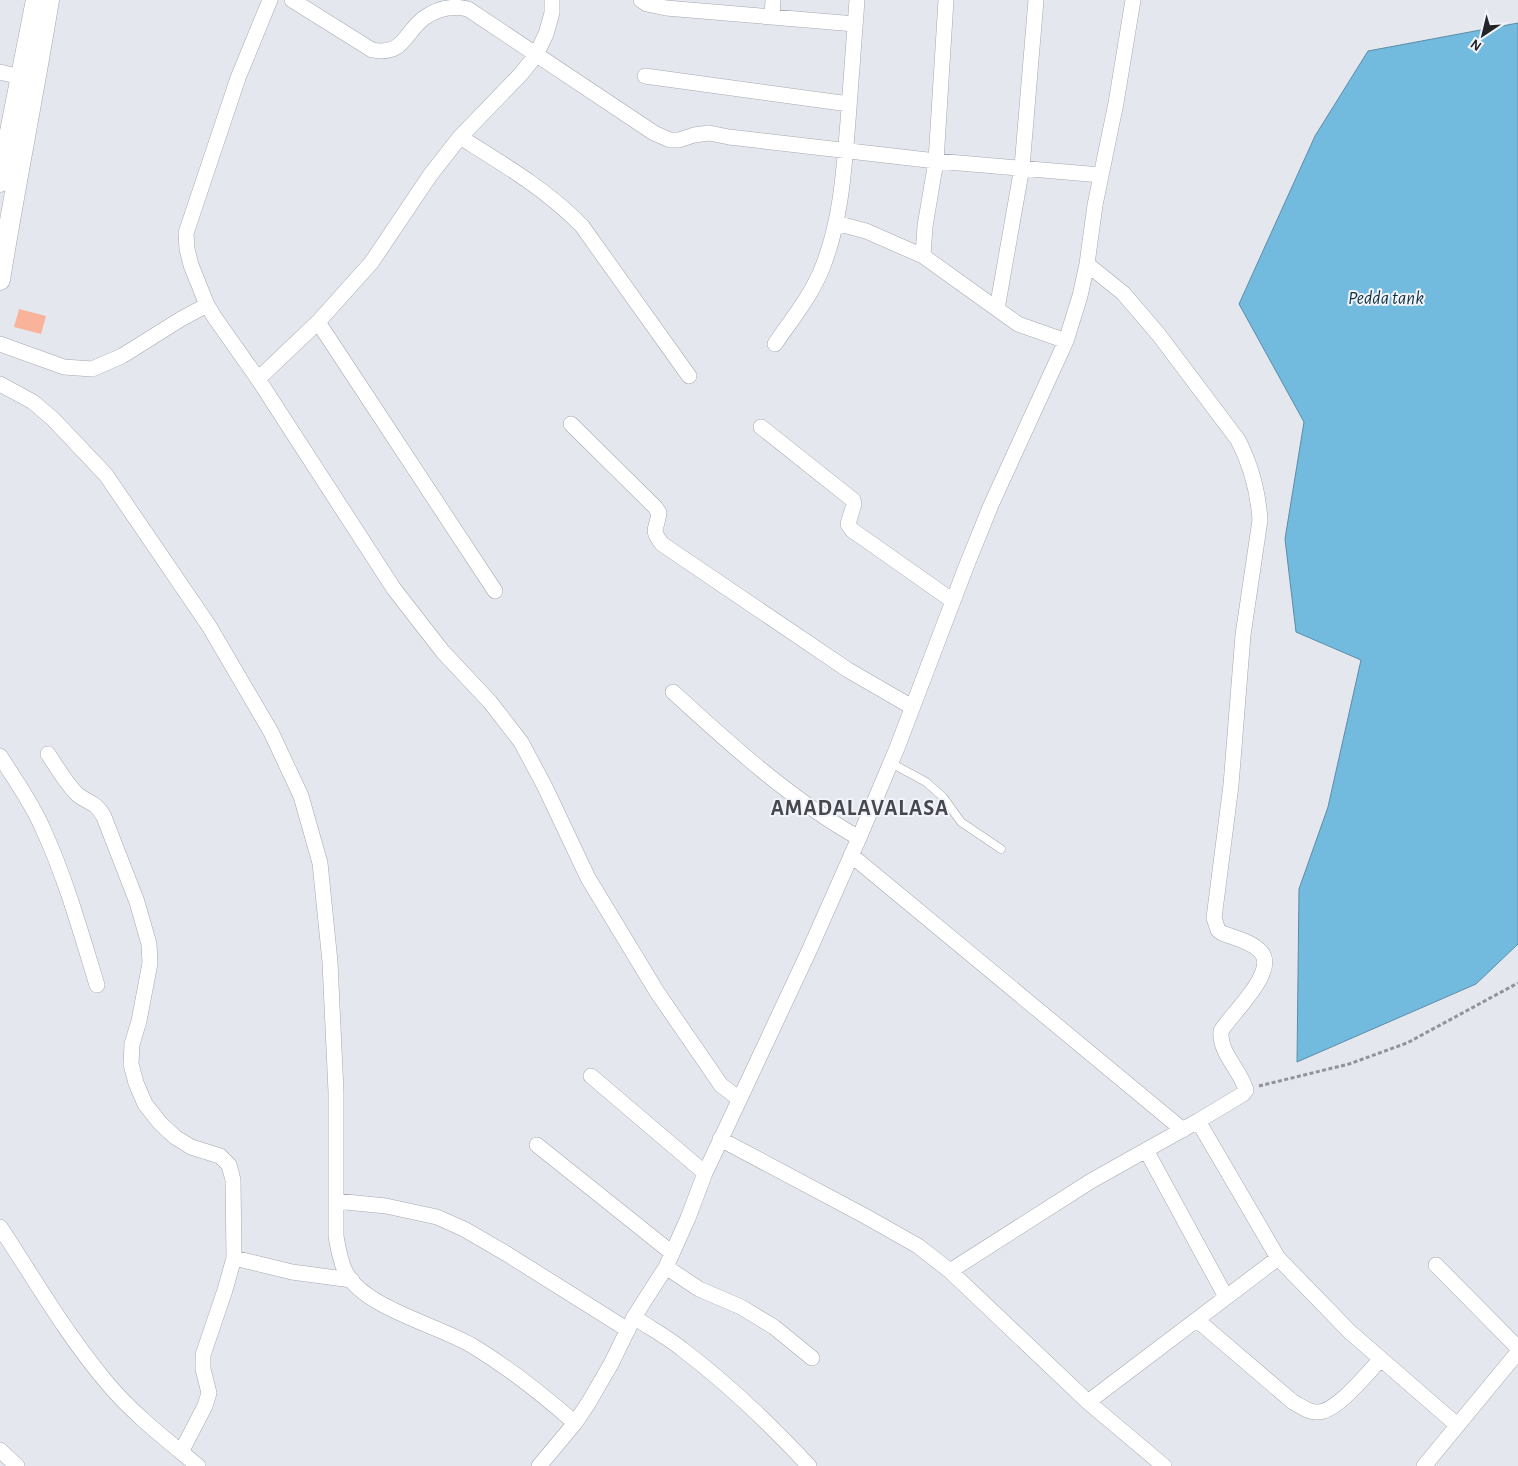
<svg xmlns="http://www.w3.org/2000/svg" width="1518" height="1466" viewBox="0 0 1518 1466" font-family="'Alegreya Sans',sans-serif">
<rect width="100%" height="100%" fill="#e5e7ee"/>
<!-- water -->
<path fill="#73badf" stroke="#5b8da8" d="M1518,23V944L1476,984L1297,1062L1299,889L1328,807L1361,660L1296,632L1285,539L1304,422L1239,304L1315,136L1368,51Z"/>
<!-- building -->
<path fill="#f9b39b" d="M19,309L46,316L41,334L14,327Z"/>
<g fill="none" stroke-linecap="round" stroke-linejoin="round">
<defs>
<path id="service" d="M891,763L926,782L943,797L961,822L1001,849"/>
<path id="minor" d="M270,0L238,78L186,233L187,249L191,265L207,305L215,318L258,379L394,589L443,652L490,702L521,742L545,787L588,878L657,992L721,1085L739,1099
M292,0L372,50C404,56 404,33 424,18C438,8 452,5 468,9L654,133L670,140H679L694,135L709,133L729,137L936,161L1101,175
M641,0L647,4L666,8L855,24
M1036,0L1022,167L997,309L1018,324L1066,341
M772,17L773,0
M0,72L20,77
M645,76L849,104
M460,137C503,164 546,189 582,226L689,376
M836,223L866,231L923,256L997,309
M923,256L925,226L936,161L946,0
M318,322L495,591
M0,344L64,367L92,369L122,356L181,319L207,305
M775,344C792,319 812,295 823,266C841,220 844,170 848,121C851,81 854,40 857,0
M258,379L318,322L371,263L431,174L460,137L521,74L536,55L546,34L552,13V0
M0,384L33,402L53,419L106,475L209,626L271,732L301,796L320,863L330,962L336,1092V1236C338,1248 340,1261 346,1273C365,1308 437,1325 471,1345C508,1367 542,1394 575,1423
M571,424L655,507L659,513C657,530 650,528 662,544L848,670L912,707
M761,427L853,500L854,504L848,524L852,530L953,601
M673,692C731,745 790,799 859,838
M48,754C57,767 66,784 78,795C90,804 95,801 104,817L137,902L149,944L150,963L139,1021L132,1044L131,1064L136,1083L145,1104L160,1123L175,1137L191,1147L220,1156L229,1165L233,1180L234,1258L225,1290L203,1355V1369L209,1393L205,1406L181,1452
M0,756C15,780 32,803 43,829C66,879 81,933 97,985
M851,855L1183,1130
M591,1076L705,1173
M1198,1121L1278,1258L1350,1332L1457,1425
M720,1139L865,1216L918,1246L950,1271L1088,1402L1164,1466
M537,1145L672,1253
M1146,1150L1226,1297
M336,1201L386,1206L437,1217L464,1229L507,1254L628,1330
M0,1227C35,1280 67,1336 108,1384C133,1414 168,1441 198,1466
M234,1258L292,1272L352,1280
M1436,1265L1518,1348
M666,1267L699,1289L741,1307L774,1327L812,1358
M950,1271L1091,1181L1198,1121L1243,1094L1246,1090C1240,1069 1219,1053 1221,1031C1231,1014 1280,970 1260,951C1251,941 1234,938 1222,933L1218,930L1214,918L1231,785L1243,635L1260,520C1258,491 1251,465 1238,440L1159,335L1123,293L1087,264
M634,1317C650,1328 667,1337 682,1349C728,1384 770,1424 809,1466
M1197,1320L1293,1402C1301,1406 1309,1413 1318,1412C1337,1412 1368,1372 1381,1359
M1088,1402L1278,1258
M0,1450L17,1466
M539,1466L575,1423L589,1402L611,1364L634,1317L666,1267L688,1218L705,1173L809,951L859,838L897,748L966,567L991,505L1066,341L1080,296L1087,264L1095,205L1116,103L1133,0
M1424,1466L1518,1352"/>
<path id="secondary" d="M0,182L36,0
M0,280C15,186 34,93 49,0"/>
</defs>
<!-- service casing -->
<use href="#service" stroke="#a6a8af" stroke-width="9"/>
<!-- minor casing -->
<use href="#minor" stroke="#a6a8af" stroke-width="16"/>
<!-- secondary casing -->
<use href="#secondary" stroke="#a6a8af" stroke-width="21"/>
<!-- path -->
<path stroke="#929398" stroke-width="3" stroke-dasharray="4 2.5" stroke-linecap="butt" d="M1259,1086L1349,1064L1407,1043L1518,983"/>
<!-- service -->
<use href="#service" stroke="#fff" stroke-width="8"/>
<!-- minor -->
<use href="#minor" stroke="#fff" stroke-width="15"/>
<!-- secondary -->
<use href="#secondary" stroke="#fff" stroke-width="20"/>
</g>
<g text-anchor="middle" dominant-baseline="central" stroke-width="4" stroke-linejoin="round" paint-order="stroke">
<!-- water labels -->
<g font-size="19" font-style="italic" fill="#113241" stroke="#f2f4fc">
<text x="1386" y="298">Pedda tank</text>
</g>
<!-- district labels -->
<g font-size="22" font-weight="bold" letter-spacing="1" fill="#46484d" stroke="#f2f4fc">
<text x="860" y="808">AMADALAVALASA</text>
</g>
</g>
<!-- north arrow -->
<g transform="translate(1483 35) rotate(215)" stroke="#f2f4fc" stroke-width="4" paint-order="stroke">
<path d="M0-4L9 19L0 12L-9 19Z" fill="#232427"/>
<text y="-8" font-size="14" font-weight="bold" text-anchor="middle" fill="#232427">N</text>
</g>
</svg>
